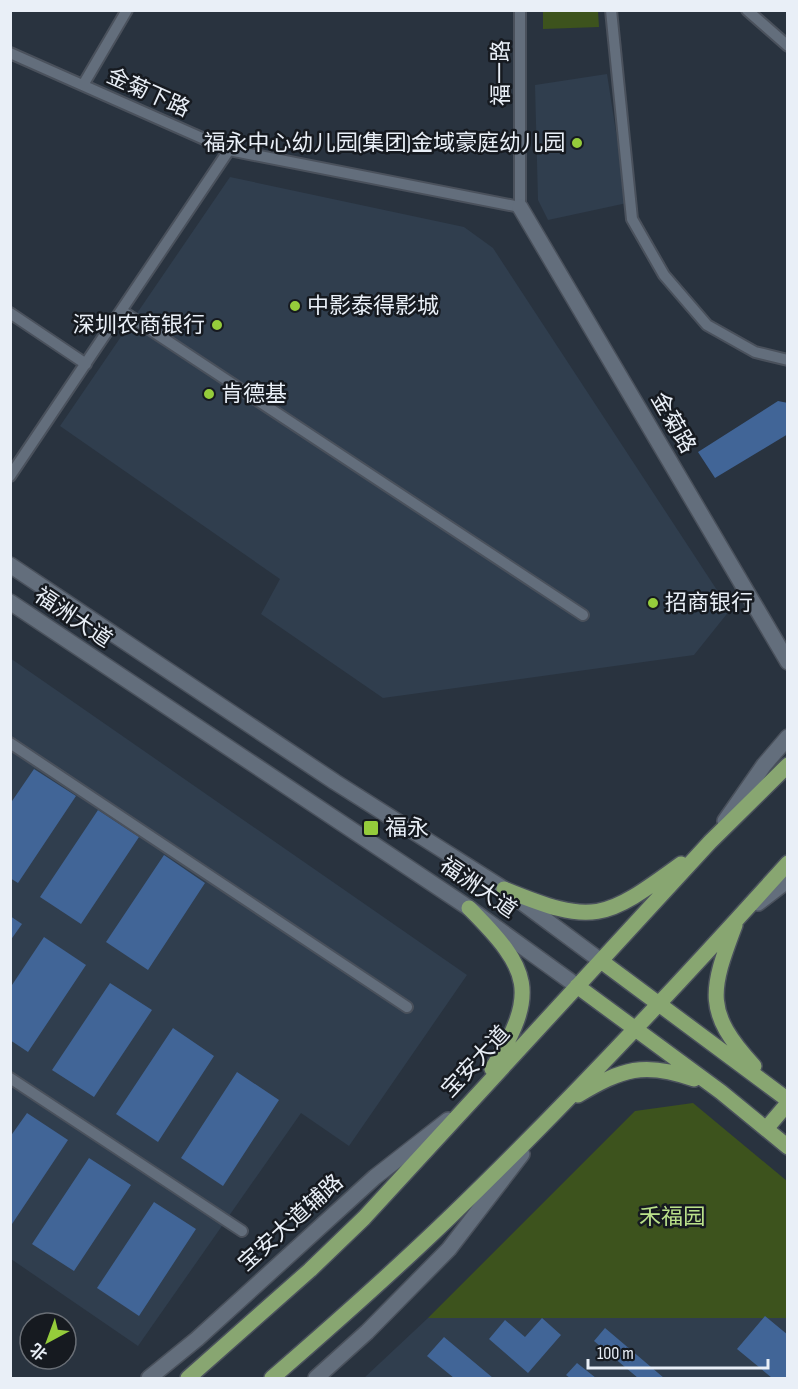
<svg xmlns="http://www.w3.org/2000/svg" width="798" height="1389" viewBox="0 0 798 1389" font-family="'Sofia Sans Condensed','Noto Sans SC',sans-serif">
<rect width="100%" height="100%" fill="#29333f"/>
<!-- built -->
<path fill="#303e4e" d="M607,74L627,203L548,220L538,200L535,85Z
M230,177L464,227L493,248L730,610L694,655L383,698L261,614L280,579L60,426Z
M10,658L467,975L349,1146L301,1113L138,1346L11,1259Z
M428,1318H787V1378H364Z"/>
<!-- green -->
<path fill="#3d531d" d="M543,11H598L599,27L543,29Z
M693,1103L787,1181V1318H428L635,1111Z"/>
<!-- building -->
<path fill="#416597" d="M778,401L788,403V434L715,478L698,452Z
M34,769L76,796L18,883L10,878V804Z
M98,810L139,837L81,924L40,897Z
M164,855L205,883L148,970L106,942Z
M10,916L22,924L10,941Z
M44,937L86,965L28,1052L10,1040V988Z
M110,983L152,1010L94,1097L52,1070Z
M173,1028L214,1056L158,1142L116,1114Z
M237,1072L279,1100L223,1186L181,1158Z
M27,1113L68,1140L10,1227V1137Z
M89,1158L131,1185L74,1271L32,1244Z
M154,1202L196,1229L139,1316L97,1288Z
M765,1316L788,1335V1378H772L737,1349Z
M542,1318L561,1335L528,1373L489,1339L505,1320L525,1337Z
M605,1328L664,1378H638L594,1341Z
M444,1337L493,1378H454L427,1356Z
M577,1363L596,1378H570L566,1375Z"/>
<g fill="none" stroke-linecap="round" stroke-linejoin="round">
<defs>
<path id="street" d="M611,10L632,219L664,275L707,325L755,352L788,360
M747,10L788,46
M10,53L229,150L520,207V10
M83,85L127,10
M122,311L583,615
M10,313L86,364
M10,476L229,150
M10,743L407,1007
M10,1078L242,1231"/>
<path id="secondary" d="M520,207L788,662
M10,565L335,782L504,889L601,961
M10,602L469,908L577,986
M725,821L764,765L788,737
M758,903L788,880
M149,1378L197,1339L375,1177L448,1120
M316,1378L367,1332L449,1249L522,1154"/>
<path id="primary" d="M504,889C594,926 604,920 681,864
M469,908C531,970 539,992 492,1069
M735,925C710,991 704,1012 754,1066
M601,961L788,1100
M577,986L721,1092L788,1147
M578,1095C622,1069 644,1061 694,1079
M766,1129L788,1103
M188,1378L310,1270L364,1218L710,842L788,765
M272,1378C332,1326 392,1273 450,1217C567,1104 679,984 788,863"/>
</defs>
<!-- street casing -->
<use href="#street" stroke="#4a515c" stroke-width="14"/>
<!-- secondary casing -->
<use href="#secondary" stroke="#4a515c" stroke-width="18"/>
<!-- primary casing -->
<use href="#primary" stroke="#4a515c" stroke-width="18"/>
<!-- street -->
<use href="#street" stroke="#636e7c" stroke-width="10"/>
<!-- secondary -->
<use href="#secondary" stroke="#636e7c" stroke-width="15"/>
<!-- primary -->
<use href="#primary" stroke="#88a671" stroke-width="15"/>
</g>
<!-- markers -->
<g fill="#95cc3b" stroke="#161a20" stroke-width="2">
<circle cx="577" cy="143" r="6"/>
<circle cx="295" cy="306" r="6"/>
<circle cx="217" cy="325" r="6"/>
<circle cx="209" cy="394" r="6"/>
<circle cx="653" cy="603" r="6"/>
<rect x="363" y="820" width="16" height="16" rx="3"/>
</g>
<g text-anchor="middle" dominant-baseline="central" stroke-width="5" stroke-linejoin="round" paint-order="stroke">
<!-- street labels -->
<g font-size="22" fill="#e9eff7" stroke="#161a20">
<text transform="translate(501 73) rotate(-90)">福一路</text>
<text transform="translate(148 93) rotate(24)">金菊下路</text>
<text transform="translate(673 423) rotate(60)">金菊路</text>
<text transform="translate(73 618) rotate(34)">福洲大道</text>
<text transform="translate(478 888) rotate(35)">福洲大道</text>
<text transform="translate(476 1062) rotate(-47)">宝安大道</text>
<text transform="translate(291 1223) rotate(-42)">宝安大道辅路</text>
</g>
<!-- poi labels -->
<g font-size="22" fill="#e9eff7" stroke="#161a20" text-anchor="start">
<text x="565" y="143" text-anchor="end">福永中心幼儿园(集团)金域豪庭幼儿园</text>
<text x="307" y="306">中影泰得影城</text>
<text x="205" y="325" text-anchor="end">深圳农商银行</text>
<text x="221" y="394">肯德基</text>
<text x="665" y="603">招商银行</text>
<text x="385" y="828">福永</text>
</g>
<!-- park labels -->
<g font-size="22" fill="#bbe28b" stroke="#161a20">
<text x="672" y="1217">禾福园</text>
</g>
</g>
<!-- border -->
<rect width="798" height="1389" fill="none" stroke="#e9eff7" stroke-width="24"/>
<!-- north arrow -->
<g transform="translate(48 1341) rotate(221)"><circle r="28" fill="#161a20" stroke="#6a6f76" stroke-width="1.5"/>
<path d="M0-4.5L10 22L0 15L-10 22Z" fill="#95cc3b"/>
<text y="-9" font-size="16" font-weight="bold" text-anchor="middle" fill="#e9eff7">北</text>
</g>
<!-- scale -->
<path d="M588 1359v9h180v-9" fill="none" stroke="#e9eff7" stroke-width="3"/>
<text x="597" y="1359" font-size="18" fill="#e9eff7" stroke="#161a20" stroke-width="4.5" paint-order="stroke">100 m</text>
</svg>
